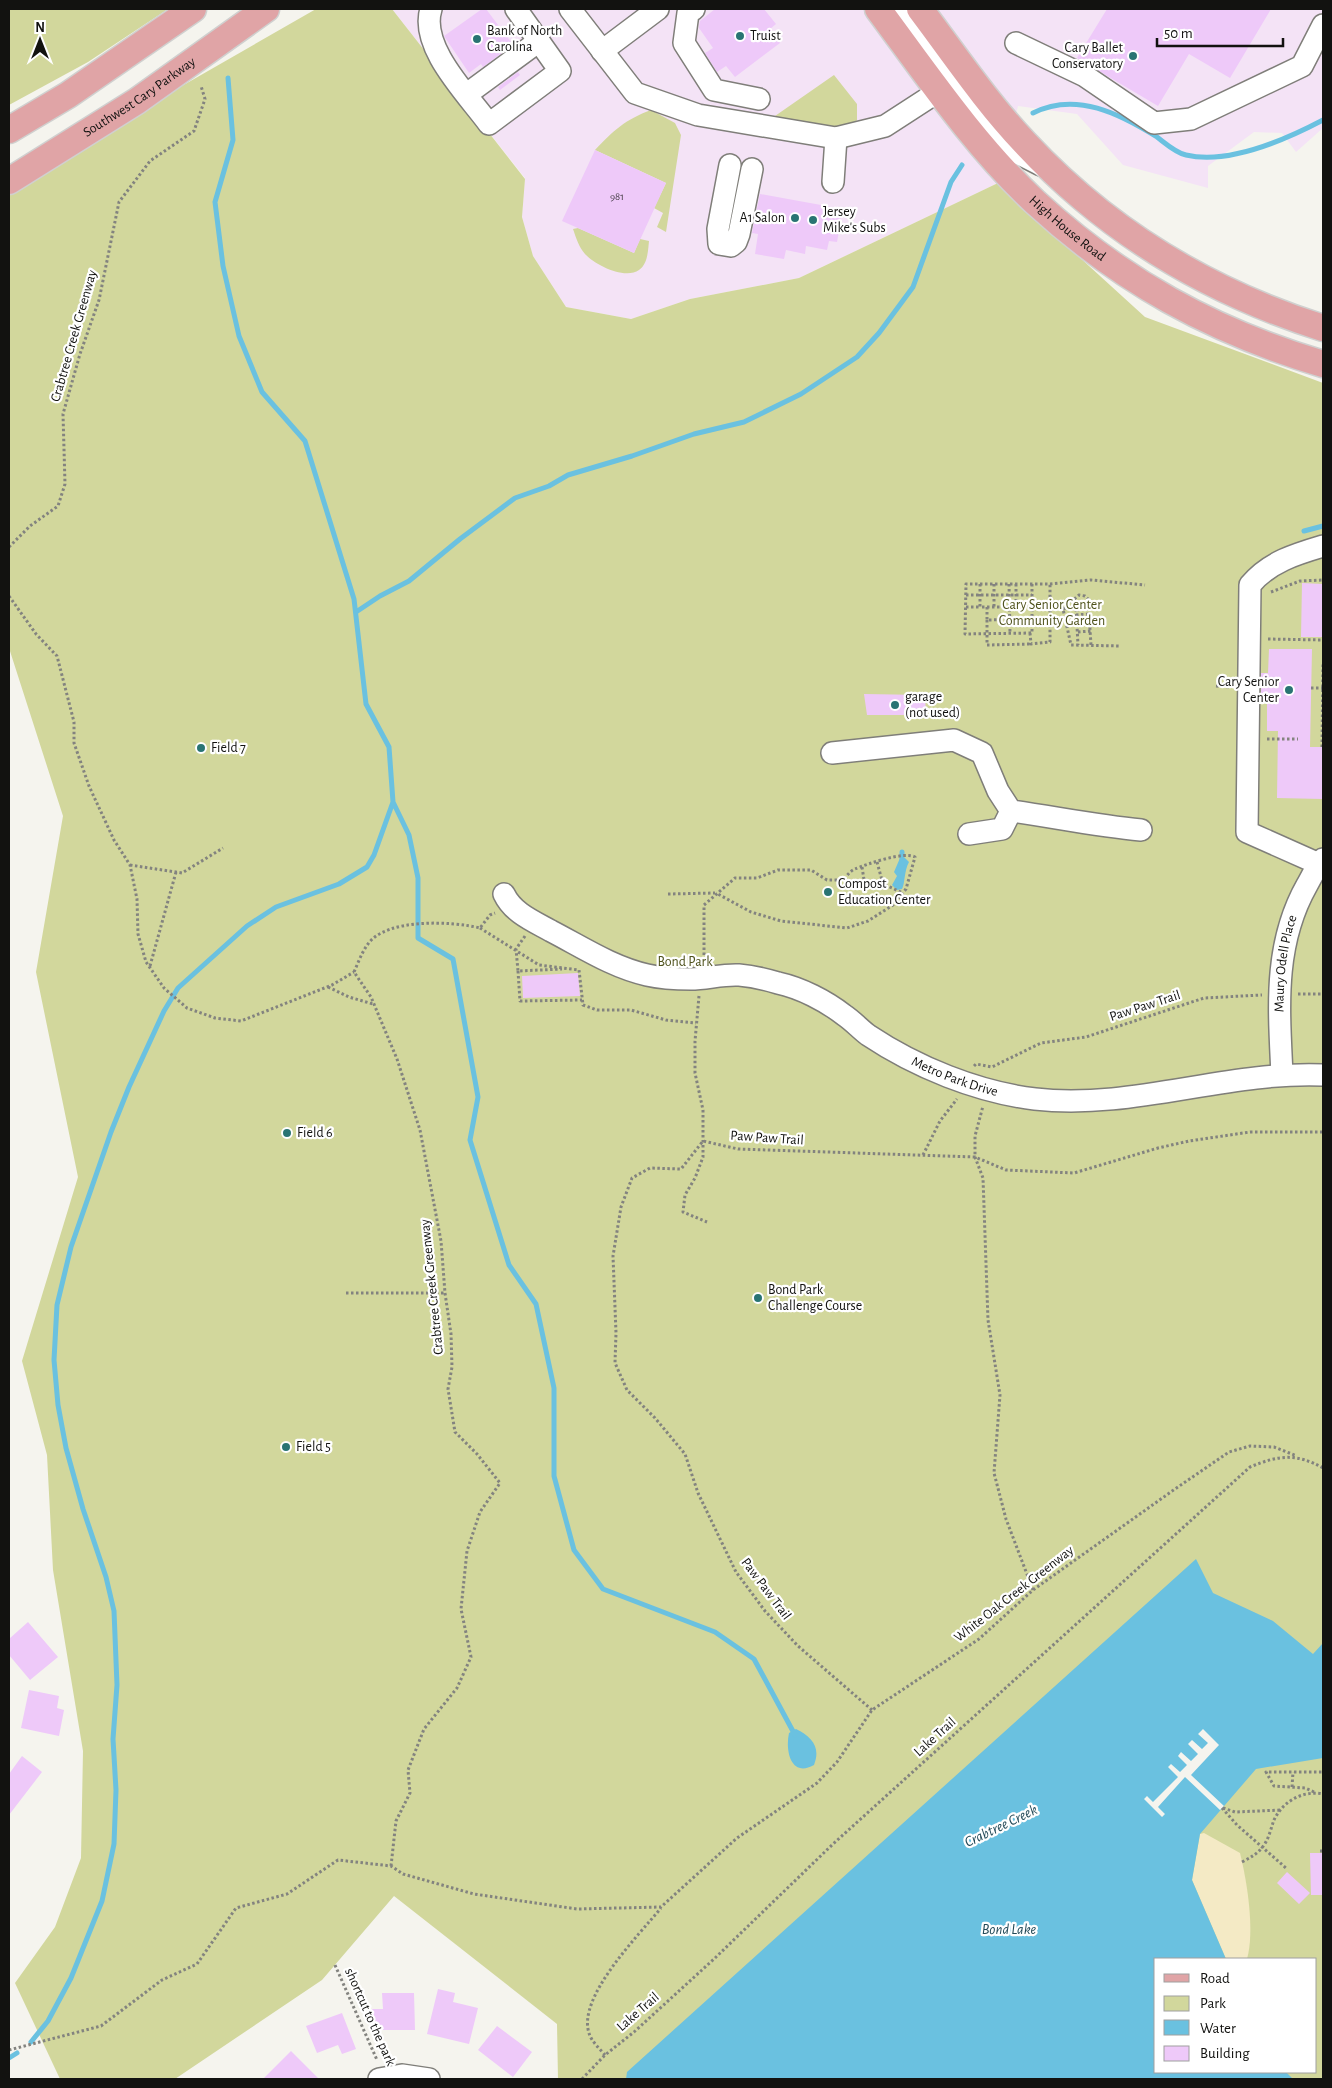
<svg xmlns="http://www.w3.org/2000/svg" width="1332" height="2088" viewBox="0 0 1332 2088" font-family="'Alegreya Sans',sans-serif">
<rect width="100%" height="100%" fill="#f5f4ee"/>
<!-- commercial -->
<path fill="#f4e3f6" d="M392,9H1323V128L1296,152L1282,133L1254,132L1208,166V188L1123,165L1077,114L1018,106L998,183L799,278L690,299L631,319L566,307L533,256L522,217L525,178Z"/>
<!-- green -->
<path fill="#d2d79c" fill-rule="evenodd" d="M9,9H168L88,62L9,105Z
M316,9H392L525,179L522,217L533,256L566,307L631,319L690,299L799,278L998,183L1145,317L1323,383V2079H558L557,2024L394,1896L322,1980L175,2079H60L15,1983L55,1927L81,1858L83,1751L53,1570L47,1455L22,1361L78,1177L36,972L63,816L9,648V185ZM1156,1959H1316V2072H1156Z
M834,75L857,104V120L850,128L841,129L778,120L775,116Z
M651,110L675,123L681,135L666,232L657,227L663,213L654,208L666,183L595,150C613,131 626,119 651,110Z
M578,228L634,253L640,239L649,241C648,250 648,264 639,270C625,280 595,265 585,254C579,247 576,238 573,229Z"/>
<!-- sand -->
<path fill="#f4eac5" d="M1204,1833L1240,1853C1247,1881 1255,1931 1247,1959H1226L1192,1880L1200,1834Z"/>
<!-- water -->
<path fill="#6ac1e0" d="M900,858H905L909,862C904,871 905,884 902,889L897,890L892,885L897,876L894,872Z
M1196,1559L1213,1593L1273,1621L1313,1654L1323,1643V1758L1256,1769L1200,1834L1192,1880L1226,1959H1156V2072H1286L1293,2079H626L627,2072Z
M796,1729C812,1737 821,1747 814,1765C791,1778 785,1751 789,1733Z"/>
<!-- pier -->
<path fill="#f5f4ee" d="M1203,1729L1219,1745L1191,1775L1224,1806L1220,1810L1185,1777L1158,1807L1165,1814L1162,1817L1144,1799L1147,1796L1153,1802L1178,1777L1168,1767L1171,1764L1180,1772L1187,1765L1178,1756L1181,1752L1191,1761L1198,1754L1188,1744L1192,1740L1202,1749L1208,1743L1198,1734Z"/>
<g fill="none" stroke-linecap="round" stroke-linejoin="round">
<!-- stream -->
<path stroke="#6ac1e0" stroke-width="5" d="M228,78L233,140L215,202L223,266L239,336L262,392L305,441L354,599L366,704L389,747L393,802L409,835L418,878V938L453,959L478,1097L470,1140L509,1265L536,1304L554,1388V1476L574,1550L603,1589L715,1632L754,1659L795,1735
M1033,113C1076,91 1120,114 1157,137C1165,143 1176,153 1186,155C1229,165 1285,140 1323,120
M1304,531L1323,526
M356,612L380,596L409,581L460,539L515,498L549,486L568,475L632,456L694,434L744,422L801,394L857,357L879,333L913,287L951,182L962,165
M902,852V864
M31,2042L48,2021L71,1978L102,1901L114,1844L116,1790L113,1739L117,1685L114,1611L106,1577L83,1509L66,1448L58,1405L54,1360L57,1305L71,1247L111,1132L129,1087L164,1011L178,988L247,926L276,907L339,884L367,867L374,855L393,802
M9,2058L17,2053"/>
</g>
<!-- building -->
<path fill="#eec9f9" d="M482,9H486L511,42L501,49L503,52L483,67L481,64L469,73L444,36Z
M715,9H764L776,24L770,29L780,43L735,77L726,66L717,72L705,53L713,48L699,28L700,21Z
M1107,9H1271L1230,78L1189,54L1158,106L1077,58Z
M518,72L520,75L500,90L498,87Z
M595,150L666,183L634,253L562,221Z
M760,194L843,209L837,242L829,241L827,250L806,246L805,254L786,250L784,259L755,254L758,234L752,233Z
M1302,583L1323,584V637H1301Z
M1269,649H1312L1310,747H1323V799L1277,798L1278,731H1267V698H1261V673H1268Z
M864,694L925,695L926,715H867Z
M578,973L580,996L523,998L522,976Z
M28,1622L58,1657L30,1680L9,1655V1639Z
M29,1690L59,1696L57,1708L64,1710L59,1736L21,1728Z
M22,1756L42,1772L9,1815V1774Z
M1310,1853H1323V1895H1311Z
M1287,1872L1310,1893L1299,1904L1277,1883Z
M438,1989L455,1993L453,2002L478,2008L469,2044L427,2034Z
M382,1993H414L415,2030H372L371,2009H383Z
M342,2013L356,2049L342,2054L338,2045L317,2053L306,2026Z
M497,2026L532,2052L513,2077L478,2050Z
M291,2051L319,2079H263Z"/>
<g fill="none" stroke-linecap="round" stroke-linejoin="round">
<defs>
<g id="minor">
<path d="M431,9C419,47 468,95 489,124L560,71L516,9"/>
<path d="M570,9L635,93L698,115L836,138L885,126L939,91L955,88L1006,147L1041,165"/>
<path d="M694,9L688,13L684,43L714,90L759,99"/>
<path d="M895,9L940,69L969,75"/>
<path d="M1016,43L1085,76L1154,123L1191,119L1302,66L1323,25"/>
<path d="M602,51L658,9"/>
<path d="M467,94L539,41"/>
<path d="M730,165L718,229L719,244L731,246L736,242L739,234L752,169"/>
<path d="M833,182L836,138"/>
<path d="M832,753L954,740L982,753L998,791L1011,811C1054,817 1097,826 1141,830"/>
<path d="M969,834L1002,829L1011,811"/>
<path d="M1319,864L1247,832L1250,585C1269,562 1296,554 1323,546"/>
<path id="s1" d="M504,894C513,913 533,921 551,931C582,947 612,967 647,975C660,978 677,979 691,979C706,979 723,974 739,975C751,976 765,979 778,983C801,988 826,1001 844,1015C853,1021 860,1029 868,1035C916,1067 977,1092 1035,1099C1132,1110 1226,1071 1323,1075"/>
<path id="s2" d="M1282,1075C1279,1009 1273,945 1307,885C1312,876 1316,867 1323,859"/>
<path d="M379,2079L402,2075L429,2079"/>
</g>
<g id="major">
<path id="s3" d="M878,9C927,75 975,146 1035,202C1121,281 1212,331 1323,364"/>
<path d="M920,9C954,54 986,102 1025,143C1107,231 1209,292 1323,328"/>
<path d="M9,130L68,95L193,9"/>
<path id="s4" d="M9,181L137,101L266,9"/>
</g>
</defs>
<!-- minor casing -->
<use href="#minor" stroke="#7f7e79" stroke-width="24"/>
<!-- major casing -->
<use href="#major" stroke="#d0d0cf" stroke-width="29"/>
<!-- path -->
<path stroke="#83837f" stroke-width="3" stroke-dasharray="2.5 2.5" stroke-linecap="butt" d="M9,547L30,526L58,506L65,484L63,414L80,354L99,300L119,202L150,161L194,131L205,99L201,86
M980,584V607H1032
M994,584V607
M1009,584L1010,633
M1016,584V607
M1032,584V633L965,634L966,584H1050L1091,580L1145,585
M1271,592L1300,581L1323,580
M966,595H1032
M9,596L36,634L57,656L74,722V743L89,786L114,840L130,865L137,899L138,934L146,962L164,988L187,1008L215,1018L241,1021L332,985L354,972
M966,607H980
M987,607V620L1032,619
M1076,607L1075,604L1088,603
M1050,609H1063L1071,645L1120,646
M1063,609L1079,595L1085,596L1088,599L1091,645
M1063,609L1076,607L1078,645
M1076,610L1089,609
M1076,615L1089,614
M987,620V645L1031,644
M1066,621L1077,620
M1077,622L1090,620
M1078,632L1091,631
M1030,633L1031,644L1050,642V584
M1268,639L1323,640
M1216,686L1230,687
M1311,688H1322
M1267,739H1298
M1322,747L1323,662
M877,862L883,884L903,893
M130,865L182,873L223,848
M862,867L865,886
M668,894L715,893
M480,928L539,965L579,970L583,1005L597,1010H631L666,1020L696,1023
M525,936L516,949L518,971L562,969
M704,960V905L735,878H757L778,870H811L827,880H843C847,876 850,871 855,869C867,864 904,851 915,857L906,889L893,905L868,921L847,928L781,921L751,912L716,893
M150,966L176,872
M518,971L520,1001L582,1000
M328,987L349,997L373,1004
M1298,994H1323
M699,996L695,1041V1073L703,1110V1157L695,1178L685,1195L683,1212L707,1222
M974,1066L976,1064L992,1067L1041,1043L1086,1037L1204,998L1262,995
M923,1155L940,1121L957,1099
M346,1293H445
M1033,1590L1006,1519L994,1473L1000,1395L988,1320L983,1178L975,1157L1006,1170L1074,1173L1158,1148L1189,1141L1250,1132H1323
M872,1710L798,1646L765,1611L736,1572L698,1493L685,1454L655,1418L627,1390L615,1363L616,1333L613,1256L621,1207L632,1178L650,1168L681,1169L703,1141L738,1149L975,1157V1136L983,1106
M1292,1787L1293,1772
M1314,1792L1305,1788L1274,1786L1266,1772H1323
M1222,1808L1237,1825L1286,1868
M1223,1808L1235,1812L1281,1810
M1320,1851H1323
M1242,1862C1251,1857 1258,1854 1264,1845C1269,1838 1271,1828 1274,1820C1283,1801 1303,1790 1323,1794
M391,1866L396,1821L410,1793L408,1770L424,1729L457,1688L471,1657L461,1609L467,1551L480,1512L500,1483L477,1454L455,1432L448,1389L452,1367L451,1334L445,1293L441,1241L420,1130L397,1059L371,997L354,972C358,963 362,952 368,944C386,918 452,921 480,928L490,915L495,913
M335,1965L377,2060
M9,2050L101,2026L162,1980L197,1964L236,1908L287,1894L338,1860L391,1866L403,1874L474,1894L577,1909L661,1907L737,1838L817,1783L837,1762L872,1710L979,1639L1033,1590L1175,1489L1229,1452L1250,1446L1274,1447L1297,1456
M605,2055C600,2049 591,2041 589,2033C577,1997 639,1935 661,1908
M582,2079L605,2055L634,2032L714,1959L833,1844L1250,1467C1279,1455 1296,1453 1323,1468"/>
<!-- minor -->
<use href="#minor" stroke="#fff" stroke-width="21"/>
<!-- major -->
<use href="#major" stroke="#e0a4a6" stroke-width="26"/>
</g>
<!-- markers -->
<g fill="#297473" stroke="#fff" stroke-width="2">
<circle cx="740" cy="36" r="5"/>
<circle cx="477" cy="39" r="5"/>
<circle cx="1133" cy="56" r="5"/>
<circle cx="795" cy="218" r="5"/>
<circle cx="813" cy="220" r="5"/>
<circle cx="1289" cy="690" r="5"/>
<circle cx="895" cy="705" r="5"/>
<circle cx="201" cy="748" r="5"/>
<circle cx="828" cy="892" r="5"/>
<circle cx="287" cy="1133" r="5"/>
<circle cx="758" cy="1298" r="5"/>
<circle cx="286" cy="1447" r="5"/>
</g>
<g text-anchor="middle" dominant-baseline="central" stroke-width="4.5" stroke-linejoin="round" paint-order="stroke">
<!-- number labels -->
<g font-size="11" fill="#49404a">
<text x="617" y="196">981</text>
</g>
<!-- poi labels -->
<g font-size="14" fill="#121210" stroke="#fff" text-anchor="start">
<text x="487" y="31">Bank of North<tspan x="487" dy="16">Carolina</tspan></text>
<text x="750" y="36">Truist</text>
<text x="1123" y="48" text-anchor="end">Cary Ballet<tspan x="1123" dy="16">Conservatory</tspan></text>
<text x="823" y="212">Jersey<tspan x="823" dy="16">Mike's Subs</tspan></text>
<text x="785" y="218" text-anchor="end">A1 Salon</text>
<text x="1279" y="682" text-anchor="end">Cary Senior<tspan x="1279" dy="16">Center</tspan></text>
<text x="905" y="697">garage<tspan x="905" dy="16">(not used)</tspan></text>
<text x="211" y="748">Field 7</text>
<text x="838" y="884">Compost<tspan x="838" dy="16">Education Center</tspan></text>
<text x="297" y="1133">Field 6</text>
<text x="768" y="1290">Bond Park<tspan x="768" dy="16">Challenge Course</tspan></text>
<text x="296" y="1447">Field 5</text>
</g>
<!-- street labels -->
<g font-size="14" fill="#121210" stroke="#fff">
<text stroke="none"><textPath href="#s4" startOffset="155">Southwest Cary Parkway</textPath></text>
<text stroke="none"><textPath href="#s3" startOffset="291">High House Road</textPath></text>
<text transform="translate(74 336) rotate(-74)">Crabtree Creek Greenway</text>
<text stroke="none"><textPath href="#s2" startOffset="112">Maury Odell Place</textPath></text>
<text transform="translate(1145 1006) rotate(-18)">Paw Paw Trail</text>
<text stroke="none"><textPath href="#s1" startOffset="501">Metro Park Drive</textPath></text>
<text transform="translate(767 1138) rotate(4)">Paw Paw Trail</text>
<text transform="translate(432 1287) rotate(-96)">Crabtree Creek Greenway</text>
<text transform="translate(766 1589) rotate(53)">Paw Paw Trail</text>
<text transform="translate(1014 1594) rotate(-38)">White Oak Creek Greenway</text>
<text transform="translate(935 1737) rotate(-42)">Lake Trail</text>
<text transform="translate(638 2012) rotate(-41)">Lake Trail</text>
<text transform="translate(370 2017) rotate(66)">shortcut to the park</text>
</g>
<!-- park labels -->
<g font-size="14" fill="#4f521c" stroke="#fff">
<text x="1052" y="605">Cary Senior Center<tspan x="1052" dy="16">Community Garden</tspan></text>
<text x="685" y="962">Bond Park</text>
</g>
<!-- water labels -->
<g font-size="15" font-style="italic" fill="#224957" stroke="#fff">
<text transform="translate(1001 1826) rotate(-26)">Crabtree Creek</text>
<text x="1009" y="1929">Bond Lake</text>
</g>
</g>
<!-- border -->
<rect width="1332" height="2088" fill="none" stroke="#121210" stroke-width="20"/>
<!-- legend -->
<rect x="1154" y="1958" width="162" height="115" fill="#ffffff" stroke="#a0a09f"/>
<rect x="1164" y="1974" width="25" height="8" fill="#e0a4a6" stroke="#a0a09f"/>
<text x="1200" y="1983" font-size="15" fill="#121210">Road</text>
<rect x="1164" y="1996" width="25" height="15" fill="#d2d79c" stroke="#a0a09f"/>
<text x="1200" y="2008" font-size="15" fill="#121210">Park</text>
<rect x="1164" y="2020" width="25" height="15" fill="#6ac1e0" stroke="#a0a09f"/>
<text x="1200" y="2033" font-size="15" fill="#121210">Water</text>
<rect x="1164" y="2046" width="25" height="15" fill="#eec9f9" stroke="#a0a09f"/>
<text x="1200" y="2058" font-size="15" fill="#121210">Building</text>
<!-- north arrow -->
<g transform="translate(40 40)" stroke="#ffffff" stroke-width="4" paint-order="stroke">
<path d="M0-4L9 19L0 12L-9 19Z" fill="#121210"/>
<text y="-8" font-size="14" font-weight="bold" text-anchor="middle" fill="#121210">N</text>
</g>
<!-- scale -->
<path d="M1157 38v8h126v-8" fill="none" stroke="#121210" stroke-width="2.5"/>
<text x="1164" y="38" font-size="15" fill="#121210" stroke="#ffffff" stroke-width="4" paint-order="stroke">50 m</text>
</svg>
